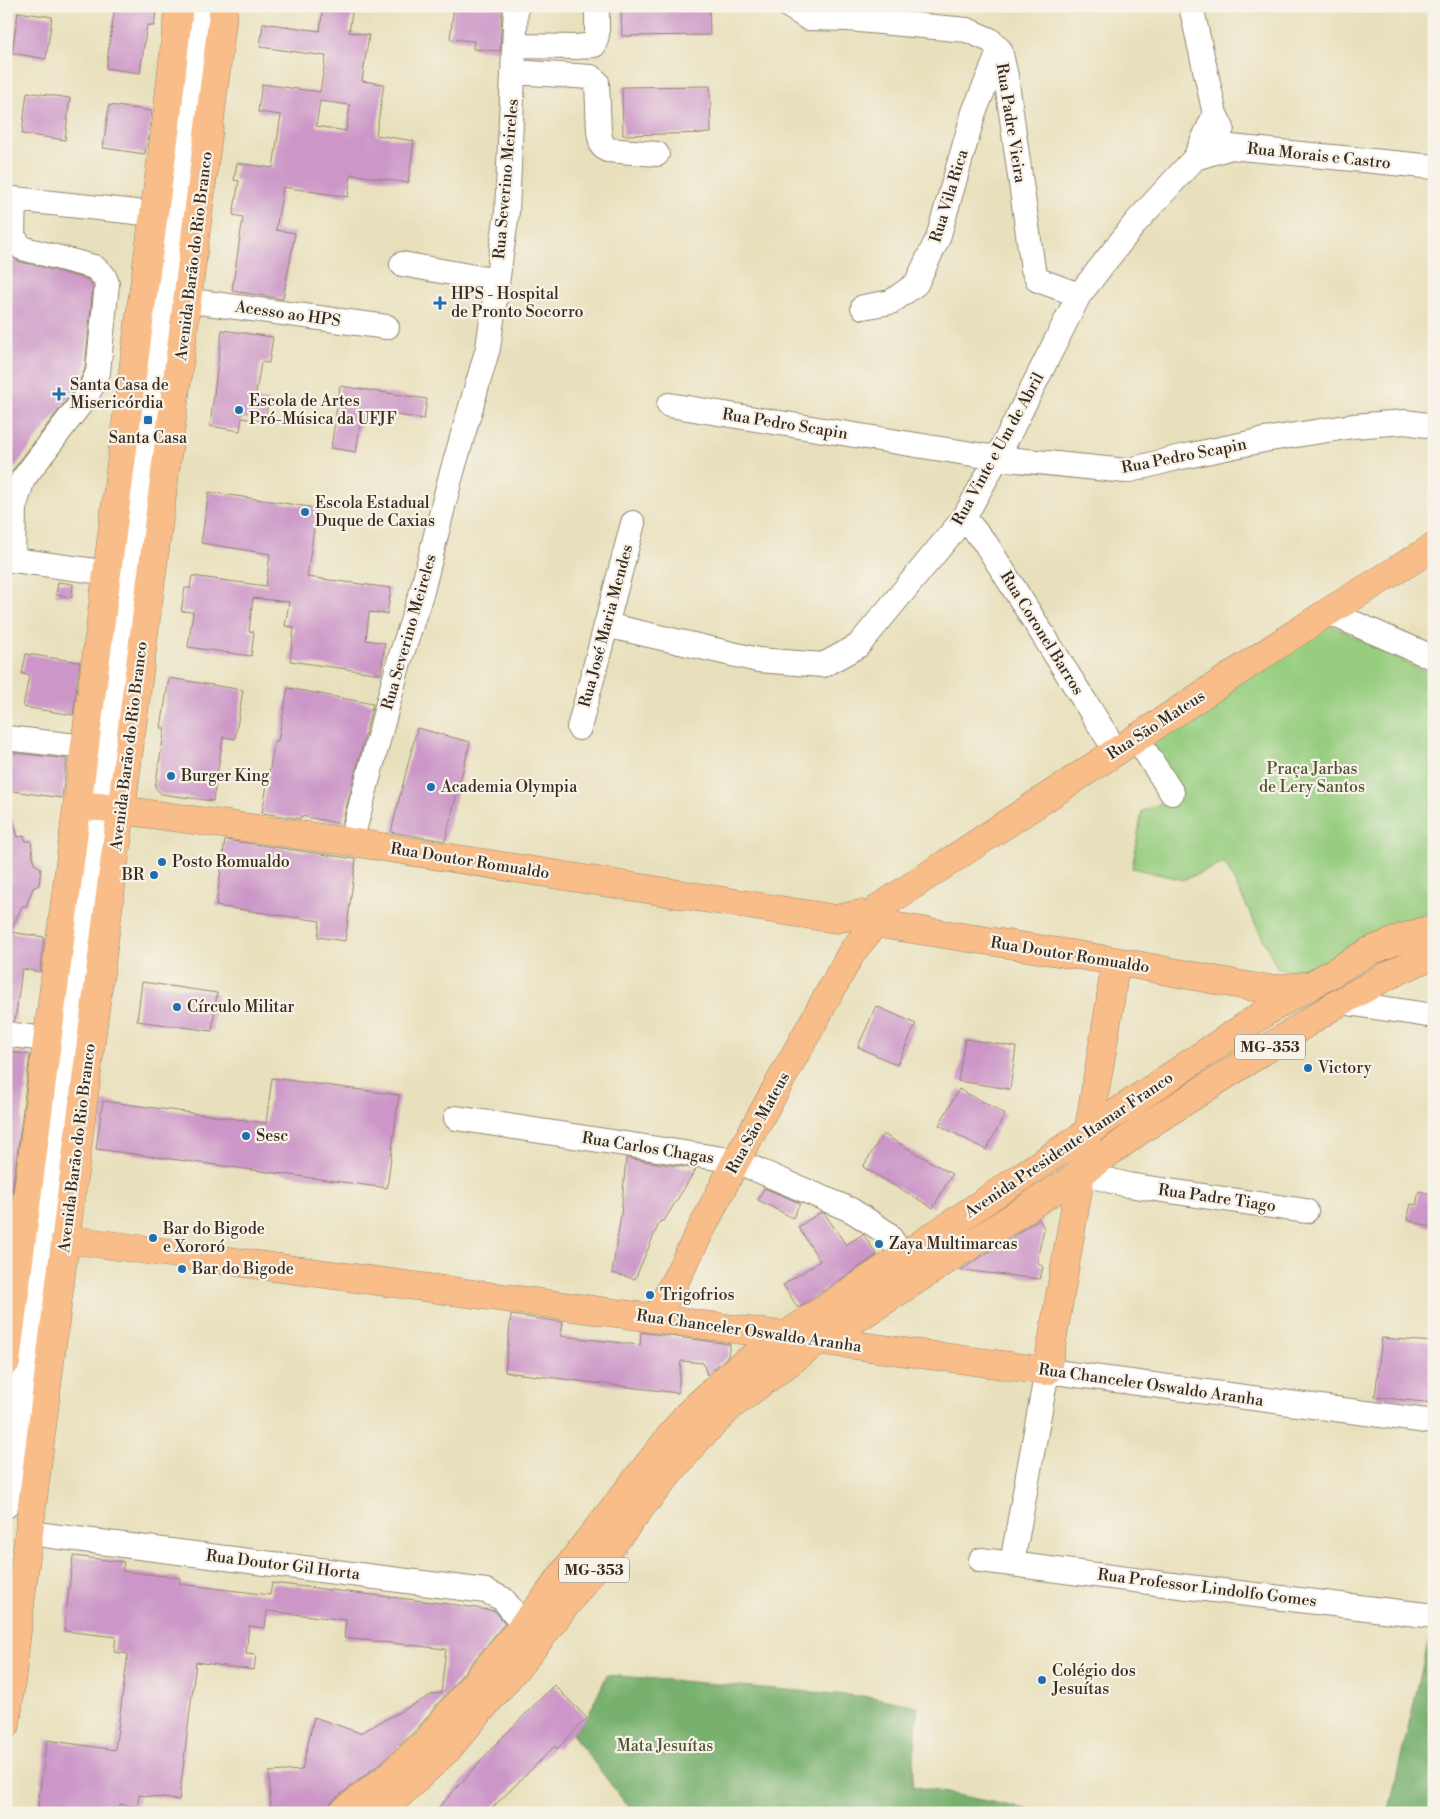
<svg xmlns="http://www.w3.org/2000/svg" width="1440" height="1819" viewBox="0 0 1440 1819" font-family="'Libre Bodoni',serif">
<rect width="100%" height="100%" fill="#f7f3e8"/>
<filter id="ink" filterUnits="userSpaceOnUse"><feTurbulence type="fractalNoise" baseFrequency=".02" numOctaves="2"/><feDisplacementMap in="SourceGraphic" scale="10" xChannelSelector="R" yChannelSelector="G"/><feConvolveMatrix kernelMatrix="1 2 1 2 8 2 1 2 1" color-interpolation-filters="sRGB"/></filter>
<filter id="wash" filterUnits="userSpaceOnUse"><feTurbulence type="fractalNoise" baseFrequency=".0096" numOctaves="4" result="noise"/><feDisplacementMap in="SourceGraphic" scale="20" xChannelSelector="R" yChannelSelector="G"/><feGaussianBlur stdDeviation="1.12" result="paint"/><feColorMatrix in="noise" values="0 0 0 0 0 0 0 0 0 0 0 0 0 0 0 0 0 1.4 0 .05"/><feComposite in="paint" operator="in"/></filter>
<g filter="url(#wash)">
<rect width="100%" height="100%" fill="#e8e0bc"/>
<!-- green -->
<path fill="#96cd7f" stroke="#687c4e" d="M1329,624L1434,676V909L1366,939L1299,975L1277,967L1225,863L1183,880L1132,868L1142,811L1182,795L1149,737Z"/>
<!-- forest -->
<path fill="#78b06e" stroke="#5a6d46" d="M1432,1626L1434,1627V1813H1388Z
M607,1675L872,1697L918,1706L912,1786L1046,1813H633L572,1734L587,1718Z"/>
<g id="blocks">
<!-- building -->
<path fill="#cc97c8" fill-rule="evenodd" d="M115,6H157L154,26L147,25L140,73L106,68Z
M323,6H353L349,32L369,35L362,81L384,84L376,135L414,141L408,183L351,174L348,197L283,187L276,230L295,233L283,299L232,291L243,217L233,215L239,181L234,180L237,163L273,168L281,115L258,112L262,84L320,92L326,56L260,47L263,23L320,31ZM320,101L350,105L346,131L316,126Z
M454,6H502L500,51L473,49L474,41L450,39Z
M621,6H709L710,35L622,36Z
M18,12L52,17L46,59L12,53Z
M710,86L711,133L623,135L622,87Z
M27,92L70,98L65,140L22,134Z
M109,105L152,111L145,154L103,148Z
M6,258H14L18,261L87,279L93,286L85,369L80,380L74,390L12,471L6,481Z
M222,330L273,337L269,363L261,362L255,399L268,401L265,422L242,418L240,431L210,426Z
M340,386L427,399L424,419L375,412L373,421L361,419L356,452L331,448Z
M209,492L317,508L307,577L391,588L387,614L369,612L366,640L385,643L381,674L290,661L294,627L285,626L289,602L253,598L249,631L254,632L251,656L188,647L193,612L181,611L185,588H190L192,576L266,586L270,554L201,543Z
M58,582L73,584L72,597L56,595Z
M26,654L80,662L73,715L23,707L29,675L22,674Z
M169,678L243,690L235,739L223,737L213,801L161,794L155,787L165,728H161Z
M288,688L373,704L342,824L301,816L300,819L262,813L275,740L278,741Z
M417,728L470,742L445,841L391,832Z
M6,752L67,759L62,798L6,790Z
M10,811L18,837L24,836L26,841H31L34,864L41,868L39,885L33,888L26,906H22L10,932L44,937L40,972L22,969L15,1021L6,1020V981L9,958H6V812Z
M225,840L356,859L345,941L318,937L320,921L216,906Z
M142,982L217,993L212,1031L137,1021Z
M876,1006L916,1024L897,1065L858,1047Z
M965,1039L1016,1047L1010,1089L958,1081Z
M6,1051L30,1055L12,1195L6,1194Z
M272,1078L399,1095L387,1188L96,1149L103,1101L266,1123Z
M959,1089L1005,1114L986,1150L939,1125Z
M883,1134L952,1174L933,1208L863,1167Z
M626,1158L696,1169L664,1221H660L635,1279L612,1273L621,1215Z
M764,1188L800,1203L793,1218L758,1200Z
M1419,1191L1434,1195V1228L1407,1220L1411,1204L1416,1205Z
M821,1212L825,1214L846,1245L863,1234L877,1255L798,1308L783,1285L820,1261L798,1227Z
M1039,1219L1044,1228L1038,1256V1263L1043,1267L1040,1279L961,1270Z
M511,1315L563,1322L561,1336L640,1345L641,1332L646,1333L730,1344L728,1356L707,1375L703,1363L681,1361L678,1393L505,1372Z
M1382,1338L1434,1342V1403L1375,1397Z
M73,1556L124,1562L122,1571L180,1578V1584L270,1595L272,1583L457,1605L495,1611L505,1623L417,1729L382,1762L332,1801L325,1813H271L269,1772L302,1770L314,1717L360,1733L433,1694L441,1693L446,1649L344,1638L346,1620L267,1611L265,1628L249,1626L246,1654L256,1655L254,1670L196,1662L179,1800L139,1795L137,1807L120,1804L119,1813H37L47,1740L115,1750L128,1654L114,1652L116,1637L64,1631Z
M554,1685L587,1718L557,1749L555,1746L487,1813H434L494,1746Z"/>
</g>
</g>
<g filter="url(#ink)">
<use href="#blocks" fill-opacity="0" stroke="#92856d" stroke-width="1"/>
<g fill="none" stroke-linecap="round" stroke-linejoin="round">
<defs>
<path id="minor" d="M789,6L808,18L848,19L967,30L990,40L1000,50L1006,76L1033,269L1038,280L1079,295
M1191,6L1215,114L1222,128
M515,46L577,47L594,45L597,35V6
M514,72L591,77L597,82L599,132L602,146L607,150L657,154
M1195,158L1231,147L1434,167
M6,198L14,199L13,236L22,248L94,267L104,276L107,284L98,372L92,386L85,398L23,479L14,508L13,560
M14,199L154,214
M402,264L497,281
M169,298L387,327
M863,307L891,302L916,284L938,238L974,112L1000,50
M669,405L997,458L1126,471L1177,458L1264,440L1353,426L1405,422L1434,426
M964,518L986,544L1116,751
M6,559L125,575
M1328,612L1434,658
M606,625L758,660L823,665L858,646L964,518L997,458L1079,295L1137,221L1195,158L1215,114
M579,728L633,523
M1136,737L1172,793
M6,738L86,747
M351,842L399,662L422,591L450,479L488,348L507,212L516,6
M1341,1002L1434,1016
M6,1034L67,1042
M456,1118L736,1161L851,1210L887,1233L903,1256
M1081,1173L1128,1185L1306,1211
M6,1506L99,818L202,6
M29,1533L486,1591L503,1599L524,1625
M981,1560L1180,1586L1434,1616
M1012,1563L1047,1371L1434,1422"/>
<path id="major" d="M78,806L100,807L351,842L836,919L860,914
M880,907L1328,612L1434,547
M886,925L1115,961L1252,987L1273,989L1304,986
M65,1239L1047,1371L1110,1004L1115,961
M656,1318L736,1161L852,952L868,932
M6,1362L139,323L166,125L179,6
M6,1725C73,1151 154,580 224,6
M342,1813L392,1774L428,1740L544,1600L587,1542L687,1415L740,1366L1269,1010L1368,952L1405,937L1434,928
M380,1813L448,1749L529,1653L642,1506L697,1440L732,1405L819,1340L825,1339L1081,1173L1142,1129L1330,1008L1385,977L1434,954"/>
</defs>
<!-- minor casing -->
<use href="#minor" stroke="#92856d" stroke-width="26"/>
<!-- major casing -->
<use href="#major" stroke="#92856d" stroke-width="29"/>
<!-- minor -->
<use href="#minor" stroke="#fff" stroke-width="24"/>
<!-- major -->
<use href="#major" stroke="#f8bd88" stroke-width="28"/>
</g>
</g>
<!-- markers -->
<g fill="#1f6fb2" stroke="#f7f3e8" stroke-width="2">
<path d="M437.5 295.5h5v5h5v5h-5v5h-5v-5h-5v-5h5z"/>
<path d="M56.5 386.5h5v5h5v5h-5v5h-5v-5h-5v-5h5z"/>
<circle cx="239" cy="410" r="5"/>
<rect x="143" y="415" width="10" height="10" rx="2.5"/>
<circle cx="305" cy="512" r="5"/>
<circle cx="171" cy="776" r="5"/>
<circle cx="431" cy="787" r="5"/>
<circle cx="162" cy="862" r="5"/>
<circle cx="154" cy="875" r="5"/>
<circle cx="177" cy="1007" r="5"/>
<circle cx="1308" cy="1068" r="5"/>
<circle cx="246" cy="1136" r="5"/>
<circle cx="153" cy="1238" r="5"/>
<circle cx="879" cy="1244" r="5"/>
<circle cx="182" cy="1269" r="5"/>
<circle cx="650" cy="1295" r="5"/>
<circle cx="1042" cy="1680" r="5"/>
</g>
<g text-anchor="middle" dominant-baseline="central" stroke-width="4.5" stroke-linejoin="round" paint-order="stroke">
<!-- shield labels -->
<g fill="#f7f3e8" stroke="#73665b" stroke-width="1">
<rect x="1235" y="1034.5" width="70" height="25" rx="4"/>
<rect x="559" y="1557.5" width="70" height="25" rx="4"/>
</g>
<g font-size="15" font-weight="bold" fill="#3b2a1e">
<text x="1270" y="1047">MG-353</text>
<text x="594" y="1570">MG-353</text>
</g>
<!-- street labels -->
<g font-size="16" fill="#3b2a1e" stroke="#f7f3e8">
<text transform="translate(1011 123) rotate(81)">Rua Padre Vieira</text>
<text transform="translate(1319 156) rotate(6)">Rua Morais e Castro</text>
<text transform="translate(506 179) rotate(-85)">Rua Severino Meireles</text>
<text transform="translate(949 196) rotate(-73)">Rua Vila Rica</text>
<text transform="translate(194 256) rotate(-83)">Avenida Barão do Rio Branco</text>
<text transform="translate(288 314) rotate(8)">Acesso ao HPS</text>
<text transform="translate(785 424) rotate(9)">Rua Pedro Scapin</text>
<text transform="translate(998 449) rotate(-61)">Rua Vinte e Um de Abril</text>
<text transform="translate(1184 456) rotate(-11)">Rua Pedro Scapin</text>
<text transform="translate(606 626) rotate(-75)">Rua José Maria Mendes</text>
<text transform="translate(409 632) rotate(-74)">Rua Severino Meireles</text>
<text transform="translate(1042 633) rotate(58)">Rua Coronel Barros</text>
<text transform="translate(1156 725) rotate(-33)">Rua São Mateus</text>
<text transform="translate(129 746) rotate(-83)">Avenida Barão do Rio Branco</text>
<text transform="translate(470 861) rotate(9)">Rua Doutor Romualdo</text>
<text transform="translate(1070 955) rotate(9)">Rua Doutor Romualdo</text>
<text transform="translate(758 1123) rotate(-61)">Rua São Mateus</text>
<text transform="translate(1069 1145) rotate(-34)">Avenida Presidente Itamar Franco</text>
<text transform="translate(77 1148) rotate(-83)">Avenida Barão do Rio Branco</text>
<text transform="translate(648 1148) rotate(9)">Rua Carlos Chagas</text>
<text transform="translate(1217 1198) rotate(8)">Rua Padre Tiago</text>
<text transform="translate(749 1331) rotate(8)">Rua Chanceler Oswaldo Aranha</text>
<text transform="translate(1151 1385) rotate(8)">Rua Chanceler Oswaldo Aranha</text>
<text transform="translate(283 1565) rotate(7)">Rua Doutor Gil Horta</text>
<text transform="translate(1207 1588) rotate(7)">Rua Professor Lindolfo Gomes</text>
</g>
<!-- poi labels -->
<g font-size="16" fill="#3b2a1e" stroke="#f7f3e8" text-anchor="start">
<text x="451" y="294">HPS - Hospital<tspan x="451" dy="18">de Pronto Socorro</tspan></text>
<text x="70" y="385">Santa Casa de<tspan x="70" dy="18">Misericórdia</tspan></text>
<text x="249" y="401">Escola de Artes<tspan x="249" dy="18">Pró-Música da UFJF</tspan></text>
<text x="148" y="438" text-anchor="middle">Santa Casa</text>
<text x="315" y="503">Escola Estadual<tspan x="315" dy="18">Duque de Caxias</tspan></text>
<text x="181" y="776">Burger King</text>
<text x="441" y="787">Academia Olympia</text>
<text x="172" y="862">Posto Romualdo</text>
<text x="144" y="875" text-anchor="end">BR</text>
<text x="187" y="1007">Círculo Militar</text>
<text x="1318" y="1068">Victory</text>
<text x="256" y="1136">Sesc</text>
<text x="163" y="1229">Bar do Bigode<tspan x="163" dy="18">e Xororó</tspan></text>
<text x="889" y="1244">Zaya Multimarcas</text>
<text x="192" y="1269">Bar do Bigode</text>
<text x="660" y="1295">Trigofrios</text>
<text x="1052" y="1671">Colégio dos<tspan x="1052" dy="18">Jesuítas</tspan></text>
</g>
<!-- park labels -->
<g font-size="16" fill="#525336" stroke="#f7f3e8">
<text x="1312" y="769">Praça Jarbas<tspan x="1312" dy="18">de Lery Santos</tspan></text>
<text x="665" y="1746">Mata Jesuítas</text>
</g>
</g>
<!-- margin -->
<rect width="1440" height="1819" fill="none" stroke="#f7f3e8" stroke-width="25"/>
</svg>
